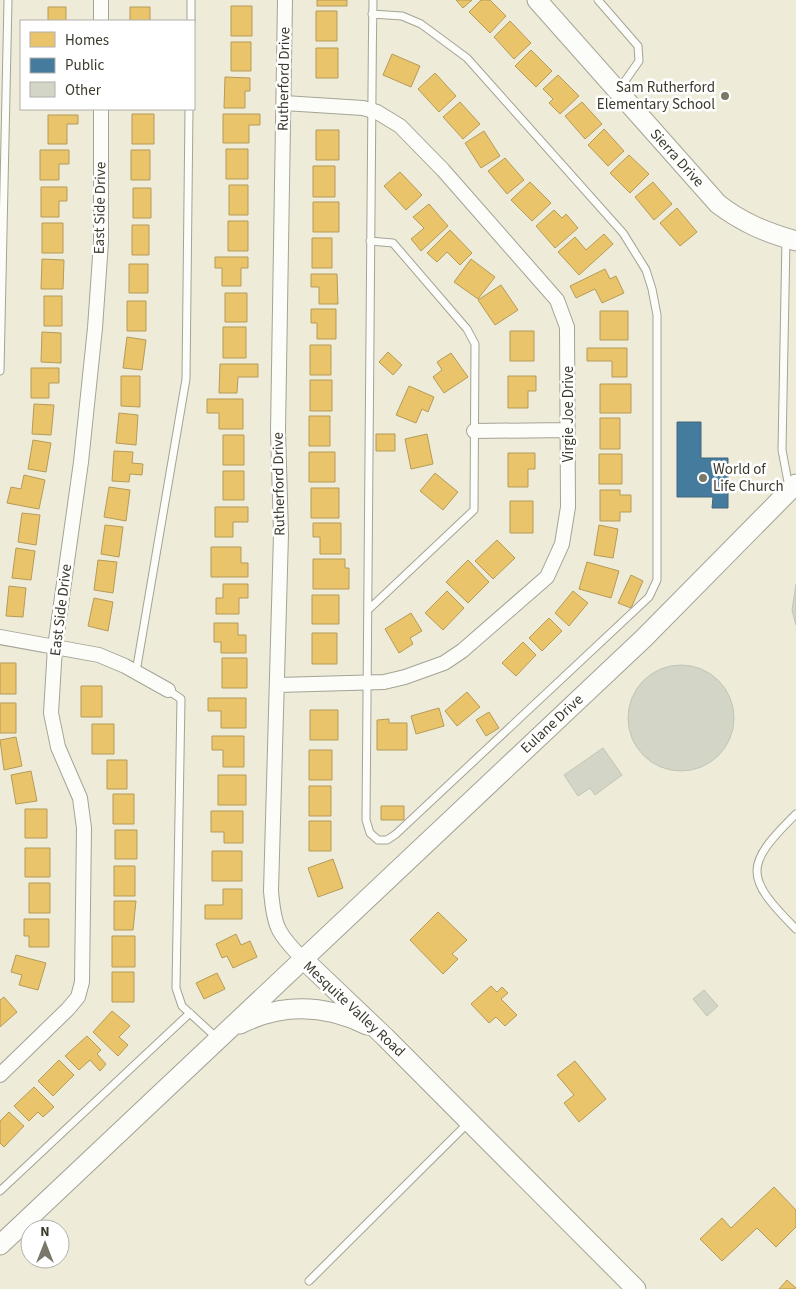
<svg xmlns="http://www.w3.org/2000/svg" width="796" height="1289" viewBox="0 0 796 1289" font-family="'Source Sans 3',sans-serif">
<rect width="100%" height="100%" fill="#eeecd9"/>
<!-- homes -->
<path fill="#e9c46a" stroke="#b59b58" d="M317,0H347V6H317Z
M456,0H472L463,8Z
M481,0H490L506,16L490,33L469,12Z
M231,6H252V36H231Z
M48,7H66V21H48Z
M130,7H150V21H130Z
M316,11H337V41H316Z
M510,21L531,43L514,59L494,37Z
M231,42H251V71H231Z
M316,48H338V78H316Z
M531,50L552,71L536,87L515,66Z
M392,54L420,66L411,87L383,75Z
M435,73L456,96L439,112L418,89Z
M558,75L579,96L560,114L549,103L553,99L543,89Z
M225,77L250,78V91H245V108H224Z
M460,102L480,124L463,139L443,117Z
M582,102L602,124L585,139L565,116Z
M132,114H154V144H132Z
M223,114H260V125H249V143H223Z
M48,115H78V124H67V144H48Z
M604,129L624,151L608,166L588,145Z
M316,130H339V160H316Z
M484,131L500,156L481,168L465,143Z
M226,149H248V179H226Z
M40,150H69V164H59V180H40Z
M131,150H150V180H131Z
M629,155L649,174L630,193L610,173Z
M505,158L524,180L507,194L488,171Z
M313,166H335V197H313Z
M400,172L422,195L406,210L384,186Z
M530,182L551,203L532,221L511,200Z
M653,182L672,204L654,220L635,197Z
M229,185H248V215H229Z
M41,187H67V201H59V217H41Z
M133,188H151V218H133Z
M313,202H339V232H313Z
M429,204L448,226L421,251L411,239L424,228L413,217Z
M677,208L697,232L680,246L660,223Z
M554,210L562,218L566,214L578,228L555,248L536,226Z
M228,221H248V251H228Z
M42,223H63V253H42Z
M132,225H149V255H132Z
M450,230L472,253L460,265L447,252L437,262L427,253Z
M604,234L613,244L579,275L558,252L575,237L586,250Z
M312,238H332V268H312Z
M215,257H248V268H241V286H222V268H215Z
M42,259L64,260L63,289H41Z
M471,259L495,277L478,299L454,282Z
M129,264H148V293H129Z
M605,269L610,279L616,276L624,293L602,303L595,289L576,298L570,286Z
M311,274H337L338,304H319V287H311Z
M501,285L518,310L495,325L478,300Z
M225,293H247V322H225Z
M44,296H62V326H44Z
M127,301H146V331H127Z
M311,309H336V339H317V323H311Z
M600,311H628V340H600Z
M223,327H246V358H223Z
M510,331H534V361H510Z
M42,332L61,333V363L41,362Z
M127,337L146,340L142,370L123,368Z
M310,345H331V375H310Z
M587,348H627V377H612V361H587Z
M388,352L402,365L393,375L379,362Z
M451,353L468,377L444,393L433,377L442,370L437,362Z
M220,364H258V377H238L237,393H219Z
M31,368H59V383H49V398H31Z
M121,376H140V407L121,406Z
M508,376H536V391H528V408H508Z
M310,380H332V411H310Z
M600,384H631V413H600Z
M409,386L434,397L428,412L422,409L416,423L396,415Z
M207,399H243V429H219V413H207Z
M34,404L54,405L51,435L32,434Z
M119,413L138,415L136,445L116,443Z
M309,416H330V446H309Z
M600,418H620V449H600Z
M376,434H395V451H376Z
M427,434L433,464L411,469L405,439Z
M223,435H244V465H223Z
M33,440L51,443L46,472L28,469Z
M114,451L133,452L132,463L143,464L142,475L130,474L129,482L112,481Z
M309,452H335V482H309Z
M508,453H535V469H528V487H508Z
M599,454H622V484H599Z
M223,471H244V500H223Z
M435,473L458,492L443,510L420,491Z
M24,475L45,480L39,509L7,503L11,487L21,489Z
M109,487L130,490L126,521L104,517Z
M311,488H339V518H311Z
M600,490H620V495H631V512H620V521H600Z
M510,501H533V533H510Z
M215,507H248V522H233V537H215Z
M22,513L40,515L36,545L18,542Z
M313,523H341V554H320V537H313Z
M105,525L123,527L119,557L101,554Z
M599,525L618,529L613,558L594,555Z
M497,540L515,558L493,579L475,561Z
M211,547H241V563H248V577H211Z
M16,548L35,551L31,580L12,578Z
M313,559H345V568H349V589H313Z
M98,560L117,562L113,593L94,590Z
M468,560L489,582L468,603L446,582Z
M587,562L619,571L611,598L579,589Z
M631,575L643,581L631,608L618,603Z
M223,584H248V598H239V614H216V598H223Z
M9,586L26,588L23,617L6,616Z
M447,591L464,608L443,630L425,613Z
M573,591L588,603L569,626L555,613Z
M312,595H339V624H312Z
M94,598L113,602L108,631L88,626Z
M411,613L422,631L410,638L413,644L399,653L385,629Z
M549,618L562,631L542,651L529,638Z
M214,623H238V635H246V653H221V642H214Z
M312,633H337V664H312Z
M523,642L536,655L516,676L502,663Z
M222,658H247V688H222Z
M0,663H16V694H0Z
M81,686H102V717H81Z
M467,692L480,707L457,726L445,711Z
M208,698H246V728H221V711H208Z
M0,703H16V733H0Z
M439,708L444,726L416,734L411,716Z
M310,710H338V740H310Z
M489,712L499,728L486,736L476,720Z
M389,719V723H407V750H377V720Z
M92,724H114V754H92Z
M212,736H244V767H223V750H212Z
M16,737L22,766L4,770L0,740Z
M309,750H332V780H309Z
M107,760H127V789H107Z
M31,771L37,801L16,804L11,775Z
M218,775H246V805H218Z
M309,786H331V816H309Z
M113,794H134V824H113Z
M381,806H404V820H381Z
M25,809H47V838H25Z
M211,811H243V843H224V832H211Z
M309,821H331V851H309Z
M115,830H137V859H115Z
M25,848H50V877H25Z
M212,851H242V881H212Z
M333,859L343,888L318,897L308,868Z
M114,866H135V896H114Z
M29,883H50V913H29Z
M223,889H242V919H205V905H223Z
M114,901H136L133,930H114Z
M438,912L467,940L452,954L458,959L443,974L410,940Z
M24,919H49V947H29V936H24Z
M236,934L241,945L250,941L257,957L233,968L227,956L222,958L216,944Z
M112,936H135V967H112Z
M16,955L46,963L38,990L19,985L22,975L11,972Z
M112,972H134V1002H112Z
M217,973L225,989L204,999L196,983Z
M491,986L497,992L502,987L508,993L501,999L517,1015L505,1026L496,1017L489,1023L471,1004Z
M4,997L17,1012L0,1027V1000Z
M112,1011L130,1026L119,1037L128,1045L118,1056L93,1032Z
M87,1036L101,1050L97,1054L106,1064L100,1071L90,1060L79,1070L65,1056Z
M59,1060L74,1075L53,1096L38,1081Z
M575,1061L606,1099L579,1122L564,1103L574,1095L557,1075Z
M34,1087L54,1107L43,1117L38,1112L29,1121L14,1106Z
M9,1112L24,1126L4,1147L0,1143V1121Z
M774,1187L796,1210V1227L776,1247L757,1228L722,1261L700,1239L722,1218L731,1228Z
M787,1280L796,1288V1289H779Z"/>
<!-- public -->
<path fill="#457b9d" stroke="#42687b" d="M677,422H701V458H728V508H712L713,497H677Z"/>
<!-- building -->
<path fill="#d3d5c7" stroke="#c1c4b6" d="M796,584V625L792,610Z
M628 718a53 53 0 1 1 106 0a53 53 0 1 1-106 0Z
M603,748L622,775L595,795L590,788L578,796L564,775Z
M704,990L718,1006L707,1016L693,999Z"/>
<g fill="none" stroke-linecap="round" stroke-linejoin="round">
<defs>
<path id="lane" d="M598,0L638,46L639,61L618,91
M372,14L402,16L421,24L467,58L623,233L646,270L652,289L657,315V580L649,597L396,834L387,840H378L370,833L366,820C370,546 369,273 373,0
M191,21V0
M786,239L782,450L789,487
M0,371L8,0
M368,610L474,510L475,344L467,329L393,243L370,241
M136,672L186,379L189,109
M168,690L181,699L176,988L182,1006L218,1039
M796,814C744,865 744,877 796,929
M0,1191L190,1013
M309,1281L469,1122"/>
<path id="street" d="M101,0V21
M285,0L278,431L281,534L271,891C274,926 277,933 302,958
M474,431L568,430
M0,637L99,655L125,666L168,690
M278,685L384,682L405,677L444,663L462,651L547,577L562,544L568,507L567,327L557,300L443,170L400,126L377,112L363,108L284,103
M0,1075L68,1009L78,997L82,982L84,828L80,798L58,747L51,713L55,647L81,462L95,328L101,242V109"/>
<path id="secondary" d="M537,0L718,204C743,223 765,232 796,241
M302,958L385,1037L636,1289
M240,1024C282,1003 324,1004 367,1025
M0,1245L644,638L796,484"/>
</defs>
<!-- lane casing -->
<use href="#lane" stroke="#a4a395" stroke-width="9"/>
<!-- street casing -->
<use href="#street" stroke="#a4a395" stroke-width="16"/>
<!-- secondary casing -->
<use href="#secondary" stroke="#a4a395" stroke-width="21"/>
<!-- lane -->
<use href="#lane" stroke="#fcfcf9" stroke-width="7"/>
<!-- street -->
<use href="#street" stroke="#fcfcf9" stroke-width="14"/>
<!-- secondary -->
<use href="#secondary" stroke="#fcfcf9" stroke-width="19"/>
</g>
<!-- markers -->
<g fill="#7a7869" stroke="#fff" stroke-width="2">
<circle cx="725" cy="96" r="5"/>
<circle cx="703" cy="478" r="5"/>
</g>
<g text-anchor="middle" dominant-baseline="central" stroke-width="5" stroke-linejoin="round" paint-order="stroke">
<!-- street labels -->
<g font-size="15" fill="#3c3a2d" stroke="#fff">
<text transform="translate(284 79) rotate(-89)">Rutherford Drive</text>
<text transform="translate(677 158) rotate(48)">Sierra Drive</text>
<text transform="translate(100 208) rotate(-89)">East Side Drive</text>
<text transform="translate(568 414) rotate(-90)">Virgie Joe Drive</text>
<text transform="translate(279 484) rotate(-91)">Rutherford Drive</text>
<text transform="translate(61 610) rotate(-83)">East Side Drive</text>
<text transform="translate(552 724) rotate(-43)">Eulane Drive</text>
<text transform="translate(354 1009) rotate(43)">Mesquite Valley Road</text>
</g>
<!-- poi labels -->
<g font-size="15" fill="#3c3a2d" stroke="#fff" text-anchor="end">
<text x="715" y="87">Sam Rutherford<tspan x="715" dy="17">Elementary School</tspan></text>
<text x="713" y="469" text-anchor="start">World of<tspan x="713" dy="17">Life Church</tspan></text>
</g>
</g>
<!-- legend -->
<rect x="20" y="20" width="175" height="90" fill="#ffffff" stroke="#b1b0ab"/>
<rect x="30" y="32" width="25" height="15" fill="#e9c46a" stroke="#b1b0ab"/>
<text x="65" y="45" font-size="15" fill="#3c3a2d">Homes</text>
<rect x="30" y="58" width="25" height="15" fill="#457b9d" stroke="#b1b0ab"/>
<text x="65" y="70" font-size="15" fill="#3c3a2d">Public</text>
<rect x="30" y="82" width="25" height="15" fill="#d3d5c7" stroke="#b1b0ab"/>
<text x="65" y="95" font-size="15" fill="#3c3a2d">Other</text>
<!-- north arrow -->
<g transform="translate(45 1244)"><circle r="24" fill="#ffffff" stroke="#b1b0ab"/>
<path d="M0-4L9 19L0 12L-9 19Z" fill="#7a7869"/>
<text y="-8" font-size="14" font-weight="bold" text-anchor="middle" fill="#3c3a2d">N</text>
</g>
</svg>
